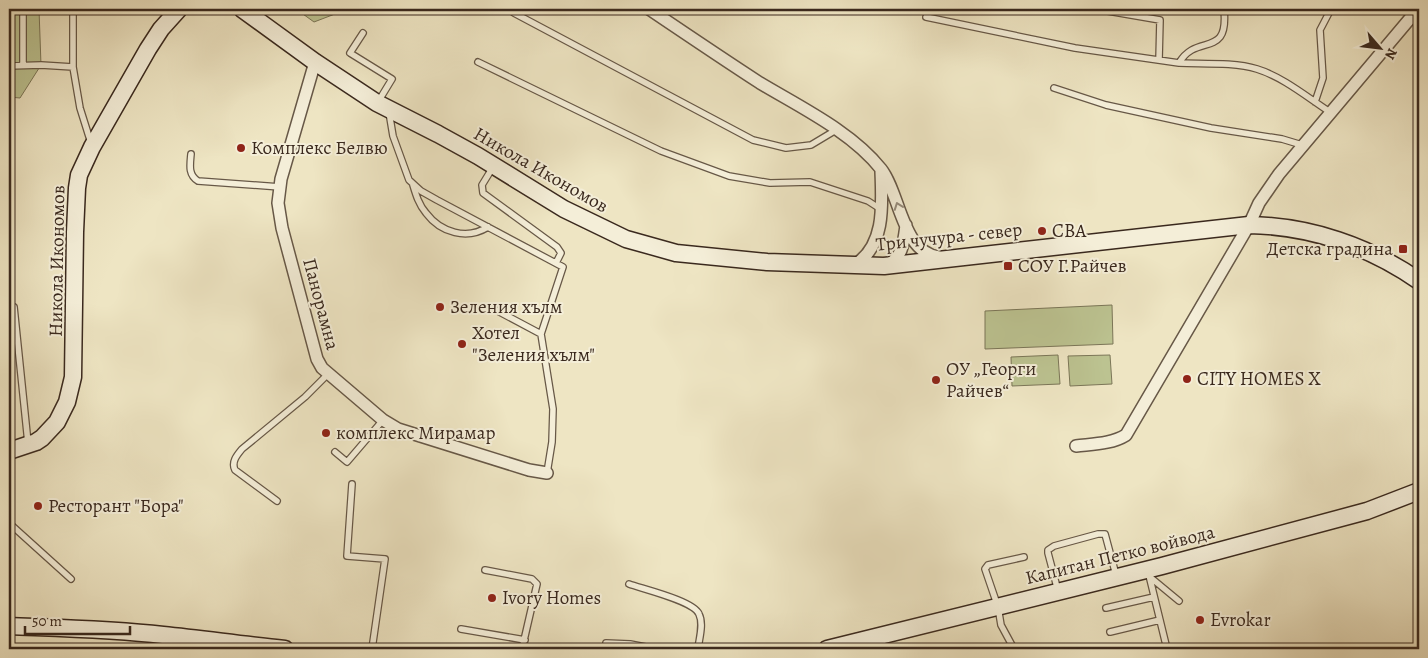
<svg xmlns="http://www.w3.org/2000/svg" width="1428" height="658" viewBox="0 0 1428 658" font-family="Alegreya,serif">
<rect width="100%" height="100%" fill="#eee5c3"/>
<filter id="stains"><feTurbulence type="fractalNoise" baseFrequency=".004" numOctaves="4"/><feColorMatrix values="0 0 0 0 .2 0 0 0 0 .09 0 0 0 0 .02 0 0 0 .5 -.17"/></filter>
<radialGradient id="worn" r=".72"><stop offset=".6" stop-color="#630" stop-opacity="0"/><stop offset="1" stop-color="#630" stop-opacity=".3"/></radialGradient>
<!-- green -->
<path fill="#bcc391" stroke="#7b7658" d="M9,9H39L41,65L20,98L9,97Z
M296,9H348L314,22Z
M1112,305L1113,344L985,349V311Z
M1058,355L1060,384L1012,386L1011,357Z
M1110,355L1112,384L1070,386L1068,356Z"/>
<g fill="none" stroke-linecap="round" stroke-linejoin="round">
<defs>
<path id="lane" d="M73,9V67L80,108L91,143
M1096,9L1160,20L1159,60
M514,13L753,140L786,148L811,145L836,130
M926,17L1075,48L1179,63C1197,32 1229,60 1224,9
M363,33L350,53L392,79L378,102
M478,62L661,151L729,176L770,183L810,182L868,201L882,210
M1179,63C1203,64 1234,62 1257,69C1283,77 1307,97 1330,112
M23,65V9
M9,66L41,65L73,67
M1054,88L1106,105L1211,128L1282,139L1302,145
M1315,102L1323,78L1320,30L1331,9
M389,112L393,136L409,180L421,191L437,200L563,267L541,334L494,309
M191,154C190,165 188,175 198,181L280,187
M493,167L482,185L483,193L557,247L561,253L556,263
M413,185C416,195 419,205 426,213C441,233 467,240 488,227
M14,307L28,443
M541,334L553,409L552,442L547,473
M335,452L347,462L383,420
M352,484L347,556L385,559L372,649
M277,501L235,470C231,462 237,455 242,449L305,397L328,374
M9,523L71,579
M485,570L532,579L537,584L522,649
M1148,571L1167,649
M1150,577L1179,601
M629,584C643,589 694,601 699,614C704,624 699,639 698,649
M1058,591L1048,553V550L1054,546L1098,534H1105L1116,575
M1106,608L1154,597
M461,629L525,640
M1110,632L1160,620
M606,643L630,644L656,649
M998,649L1012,646
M1014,649L1001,625L998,607L985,569L988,565L1024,557"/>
<path id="street" d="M649,9C686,34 723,59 760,83C800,107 852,132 881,169C900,193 902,253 939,257
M315,62L281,179L278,203L282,228L317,359L322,368L383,420L398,429L529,470L547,473
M856,264C886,244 882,203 881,171
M887,265C903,258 904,240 906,225
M1076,446C1092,444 1112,444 1126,435L1249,225L1259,203L1279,174L1418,9"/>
<path id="secondary" d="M242,9L315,62L377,103L438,134L478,156L564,209L626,239L676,253L767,262L884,266L1249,225C1310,226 1369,246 1419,281
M9,451L36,442L42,438L57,422L67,402L73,377L75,232L77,188L79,175L92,147L148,49L161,29L179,9
M9,626C60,628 112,629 163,635C203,639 244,645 285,649
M827,649L1162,566L1367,511L1419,491"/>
</defs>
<!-- lane casing -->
<use href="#lane" stroke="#675847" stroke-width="8"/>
<!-- street casing -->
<use href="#street" stroke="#675847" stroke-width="14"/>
<!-- secondary casing -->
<use href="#secondary" stroke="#3a291e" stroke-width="19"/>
<!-- lane -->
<use href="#lane" stroke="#f4eed8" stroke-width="5.5"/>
<!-- street -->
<use href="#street" stroke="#f4eed8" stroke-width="11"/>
<!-- secondary -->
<use href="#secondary" stroke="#f4eed8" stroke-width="16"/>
</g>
<!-- one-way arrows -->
<defs><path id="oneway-chevron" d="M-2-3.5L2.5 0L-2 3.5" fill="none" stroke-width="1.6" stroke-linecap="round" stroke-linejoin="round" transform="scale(1.25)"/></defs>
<use stroke="#978c7b" href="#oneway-chevron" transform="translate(898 206) rotate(-110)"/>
<!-- markers -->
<g fill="#8f2418" stroke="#f4eed8" stroke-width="2">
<circle cx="241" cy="148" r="5"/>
<circle cx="1042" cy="231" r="5"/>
<rect x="1398" y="244" width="10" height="10" rx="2.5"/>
<rect x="1003" y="261" width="10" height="10" rx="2.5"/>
<circle cx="440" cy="307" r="5"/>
<circle cx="462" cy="344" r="5"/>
<circle cx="1187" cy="379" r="5"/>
<circle cx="936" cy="380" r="5"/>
<circle cx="326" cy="433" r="5"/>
<circle cx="38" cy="506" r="5"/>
<circle cx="492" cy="598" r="5"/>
<circle cx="1200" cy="620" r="5"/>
</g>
<g text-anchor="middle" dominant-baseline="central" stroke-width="4" stroke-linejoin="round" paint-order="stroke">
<!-- poi labels -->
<g font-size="19" fill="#3a291e" stroke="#f4eed8" text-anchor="start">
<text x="251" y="148">Комплекс Белвю</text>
<text x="1052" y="231">CBA</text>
<text x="1393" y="249" text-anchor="end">Детска градина</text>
<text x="1018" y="266">СОУ Г.Райчев</text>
<text x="450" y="307">Зеления хълм</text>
<text x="472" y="333">Хотел<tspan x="472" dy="22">"Зеления хълм"</tspan></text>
<text x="946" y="369">ОУ „Георги<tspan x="946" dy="22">Райчев“</tspan></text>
<text x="1197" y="379">CITY HOMES X</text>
<text x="336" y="433">комплекс Мирамар</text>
<text x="48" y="506">Ресторант "Бора"</text>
<text x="502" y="598">Ivory Homes</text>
<text x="1210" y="620">Evrokar</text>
</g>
<!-- street labels -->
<g font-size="19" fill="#3a291e" stroke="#f4eed8">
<text transform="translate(541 170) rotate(30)">Никола Икономов</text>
<text transform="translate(949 237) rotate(-6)">Три чучура - север</text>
<text transform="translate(57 261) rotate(-89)">Никола Икономов</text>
<text transform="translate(321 304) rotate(75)">Панорамна</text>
<text transform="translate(1120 555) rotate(-14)">Капитан Петко войвода</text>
</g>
</g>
<!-- margin -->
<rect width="1428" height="658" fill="none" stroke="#eee5c3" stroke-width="30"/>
<rect x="10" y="10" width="1408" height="638" fill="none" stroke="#3a291e" stroke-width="2.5"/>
<rect x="15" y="15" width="1398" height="628" fill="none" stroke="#3a291e"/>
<!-- north arrow -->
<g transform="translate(1380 48) rotate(118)" stroke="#f4eed8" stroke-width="4" paint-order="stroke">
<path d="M0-4L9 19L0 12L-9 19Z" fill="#3a291e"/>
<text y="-8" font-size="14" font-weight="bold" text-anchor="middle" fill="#3a291e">N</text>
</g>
<!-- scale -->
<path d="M25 626v8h105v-8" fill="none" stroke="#3a291e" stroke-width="2.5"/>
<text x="32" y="626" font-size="15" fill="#3a291e" stroke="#f4eed8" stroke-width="4" paint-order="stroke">50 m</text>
<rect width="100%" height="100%" filter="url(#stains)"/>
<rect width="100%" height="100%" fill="url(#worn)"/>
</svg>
